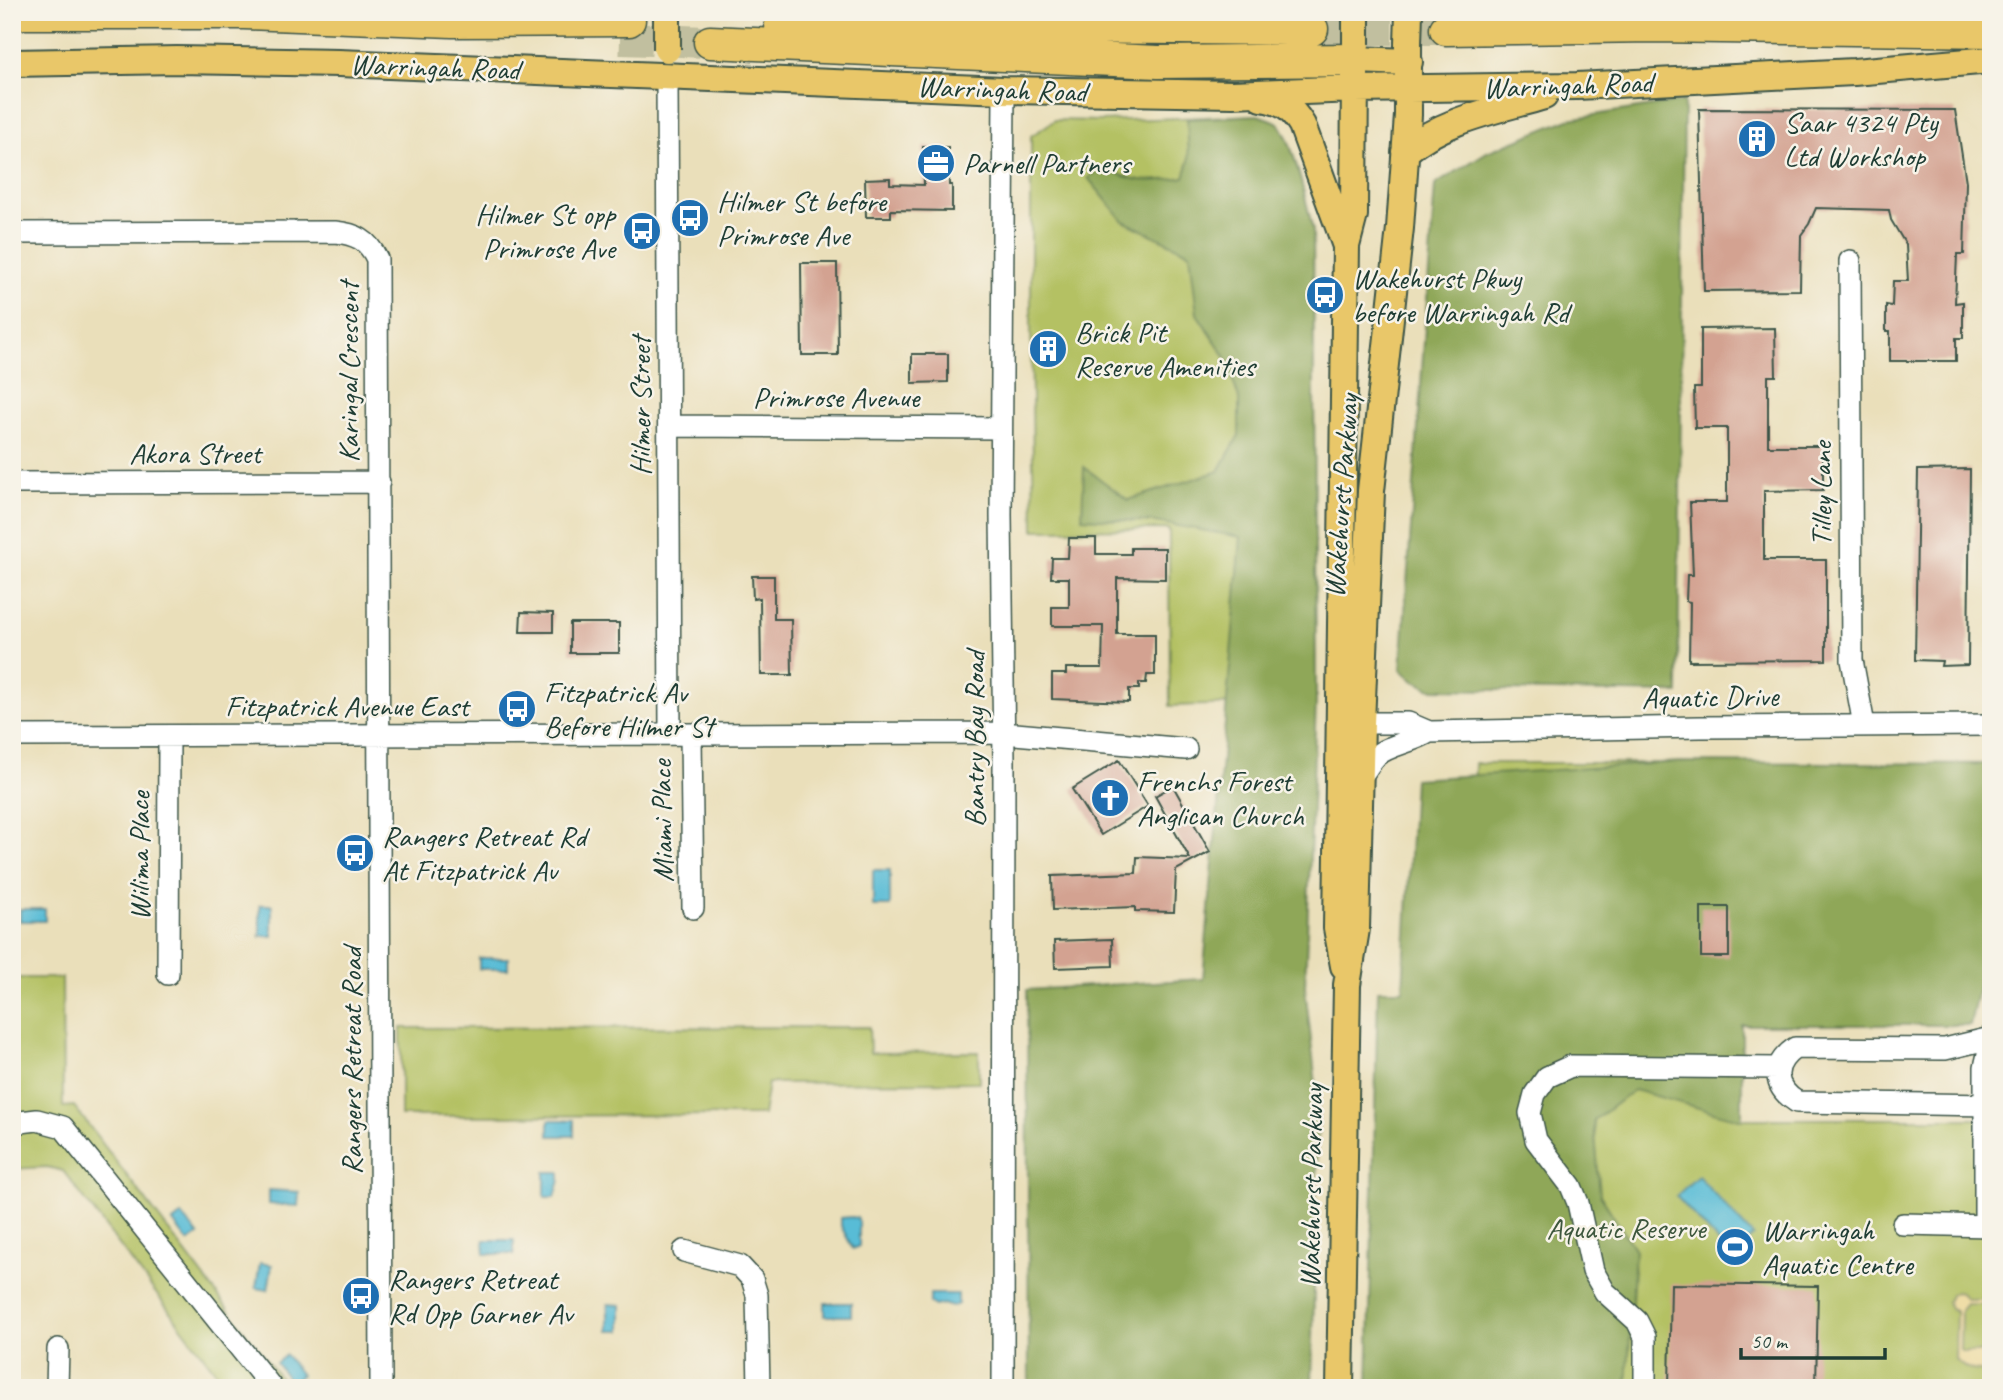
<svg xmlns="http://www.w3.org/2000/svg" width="2003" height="1400" viewBox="0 0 2003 1400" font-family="Caveat,sans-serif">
<rect width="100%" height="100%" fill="#f7f3e8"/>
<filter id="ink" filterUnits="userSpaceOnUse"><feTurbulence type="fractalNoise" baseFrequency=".0143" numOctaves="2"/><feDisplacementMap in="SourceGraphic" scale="14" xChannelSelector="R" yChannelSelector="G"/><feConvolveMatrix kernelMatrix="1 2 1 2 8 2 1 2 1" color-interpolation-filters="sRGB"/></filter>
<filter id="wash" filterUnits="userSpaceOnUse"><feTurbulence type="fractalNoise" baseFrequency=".00686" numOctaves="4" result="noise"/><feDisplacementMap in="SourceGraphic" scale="28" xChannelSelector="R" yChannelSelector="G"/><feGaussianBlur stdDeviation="1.57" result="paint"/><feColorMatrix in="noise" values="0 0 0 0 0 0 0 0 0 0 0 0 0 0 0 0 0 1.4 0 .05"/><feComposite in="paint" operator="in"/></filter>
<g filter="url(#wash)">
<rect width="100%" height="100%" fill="#eadfba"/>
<!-- green -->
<path fill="#b4c163" stroke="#6a7f4c" stroke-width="2" d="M1258,115C1264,118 1273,119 1278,123C1292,135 1308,210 1313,231L1316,702L1170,706L1169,529L1034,530L1031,331V136L1055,120L1100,121Z
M1475,763H1741L1742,1119H1991V1388H1464Z
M12,978H62L63,1107L74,1106L288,1388H228L63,1171L47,1167L12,1169Z
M869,1027L870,1053L979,1052V1082L768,1083L763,1115L401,1116V1028Z"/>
<!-- forest -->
<path fill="#8fa759" stroke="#577246" stroke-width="2" d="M1684,101L1678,693L1431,689L1414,681L1401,669L1435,185L1487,152L1569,119Z
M1258,115C1264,118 1273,119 1278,123C1292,135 1308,210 1313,231L1316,702L1305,987L1318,1102L1312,1388H1029L1027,990L1203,979L1241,537L1155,522L1082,518L1084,467L1128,500L1219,471L1239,435V399L1225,356L1197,314L1190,253L1123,221L1088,178L1103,167C1135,183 1148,183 1184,177L1189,161L1187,119Z
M1680,762L1991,764V930L1970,1025H1742V1120L1634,1090L1594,1121L1600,1195L1635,1250L1627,1388H1368L1378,990H1403L1414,779Z"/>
<!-- sand -->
<path fill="#eeda9e" stroke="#868c69" stroke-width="2" d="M1955,1292L1961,1293L1966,1299H1991V1304H1966L1961,1310L1960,1350L1963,1352H1991V1373L1967,1369L1955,1360L1956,1311L1950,1308L1947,1302L1950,1295Z"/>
<!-- water -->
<path fill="#58bcd6" stroke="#3c7c85" stroke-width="2" d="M873,870H890V906H873Z
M260,905H272V936H260Z
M20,909H45V921H20Z
M479,958H508V969H479Z
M549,1120H574V1136H549Z
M545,1172H560V1180L555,1197H545Z
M1698,1176L1753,1236L1731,1256L1676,1196Z
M269,1190L299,1192L298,1206L269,1204Z
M182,1215L198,1235L188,1242L173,1222Z
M852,1217L857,1218L859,1222V1246L853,1249L841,1226V1218Z
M484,1240H514V1254H485Z
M260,1263L272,1265L268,1290L256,1288Z
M930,1294H958V1304L952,1307L943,1304L935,1306L930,1303Z
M825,1303H851V1316H825Z
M608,1304L621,1305V1331H608Z
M286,1355L301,1375L292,1383L276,1363Z"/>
<g id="blocks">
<!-- building -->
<path fill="#d3a291" d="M1699,109L1955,110L1966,182L1964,254H1957L1955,303L1963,302V338H1956V361H1890V331H1886V305L1892,306L1893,281H1908L1906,245L1891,220L1889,210L1816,208L1809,224L1801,235L1800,290L1704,291Z
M923,147H948L949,185H952V211L891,210V217H866L865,179L890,178V184L924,185Z
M801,263H837L838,355H802Z
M1775,328L1776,376H1768V446H1823V490L1764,491V560H1826V660L1689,661L1690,602L1686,601L1687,575H1693L1690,502H1727V428H1695L1694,388H1701V329Z
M1040,341H1055L1056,358H1040Z
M912,354H948V382L912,383Z
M1970,469L1968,665L1941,666L1942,661L1915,660L1918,470Z
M1069,538H1096V554H1131V548H1165V579L1117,578V634H1155V675H1147L1146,683H1139V689H1129V702L1052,699V674H1066V668H1102L1103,626H1052V607H1069V578H1051L1052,558H1068Z
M752,576H774V619H791L792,675H761L760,598L753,599Z
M521,612L553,613V632H520Z
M570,623H619V653H570Z
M1119,760L1148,806L1101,835L1072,789Z
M1173,786L1210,852L1176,870L1174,912L1135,911V907L1053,910L1052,876L1136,873L1137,857L1190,859L1155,796Z
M1701,907H1729V957H1701Z
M1112,939L1113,966L1055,968L1054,941Z
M1671,1284L1818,1286L1816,1388H1669Z"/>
</g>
</g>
<g filter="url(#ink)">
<use href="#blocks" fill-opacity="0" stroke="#3d5548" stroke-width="2"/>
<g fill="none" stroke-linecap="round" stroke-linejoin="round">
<!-- highway-tunnel -->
<path stroke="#c1bf9f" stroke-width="32" stroke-dasharray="32 16" stroke-linecap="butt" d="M1312,29H1446
M620,39L710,42"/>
<defs>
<path id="minor" d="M667,77L670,734
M12,233L335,232C356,234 368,240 377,259L381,1388
M1850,261L1852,660L1864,725
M670,426L1001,428
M12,483L379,482
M1345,723H1408L1429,732L1700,727L1991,725
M691,734L693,908
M12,736L1004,733L1186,749
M1359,779C1365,772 1370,762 1376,756C1388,745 1413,742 1429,732
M168,974L169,737
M1991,1038L1945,1049L1795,1048C1771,1065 1773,1087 1797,1102L1991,1105
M12,1123L37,1120L63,1127L272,1388
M1903,1224L1991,1226
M1985,1226V1067L1991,1041
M684,1251L740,1266L752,1279L757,1295L759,1388
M57,1388L58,1349
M1003,1388L1004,761L1001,515L1004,90
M1645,1388V1337L1637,1321L1605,1292L1593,1271L1578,1203L1571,1186L1536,1140L1530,1113L1535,1094L1547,1077L1571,1066L1778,1068"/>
<path id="major" d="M1355,60L1409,62
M12,63L177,60L339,63L1004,90L1233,94L1355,89L1577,86L1854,72L1991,60
M1262,98C1283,102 1291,107 1302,125L1346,246
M1405,152C1443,119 1497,110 1544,96
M1344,966L1337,928L1346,246L1354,215L1355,72
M1340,1388L1347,985L1356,929L1361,723L1371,491L1400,228L1408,115V44"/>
<path id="highway" d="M12,13H244L452,21L629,20
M781,25L1312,29
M1446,29L1653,26L1991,31
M710,42L1158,62L1355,60"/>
</defs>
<!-- minor casing -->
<use href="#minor" stroke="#3d5548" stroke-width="24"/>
<!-- major casing -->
<use href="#major" stroke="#3d5548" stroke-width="30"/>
<!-- highway casing -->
<use href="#highway" stroke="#3d5548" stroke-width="35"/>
<!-- minor -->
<use href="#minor" stroke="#fff" stroke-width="21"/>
<!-- major -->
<use href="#major" stroke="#e9c769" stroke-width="26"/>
<!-- highway -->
<use href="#highway" stroke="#e9c769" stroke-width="32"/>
<defs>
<path id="major-bridge" d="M1356,44V12
M1408,44L1409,12
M667,49V12"/>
</defs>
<!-- major-bridge casing -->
<use href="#major-bridge" stroke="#3d5548" stroke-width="30" stroke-linecap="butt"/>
<!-- major-bridge -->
<use href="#major-bridge" stroke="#e9c769" stroke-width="26"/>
</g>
</g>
<!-- icons -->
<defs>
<symbol id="building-disc" viewBox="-11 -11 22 22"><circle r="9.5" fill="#1f6fb2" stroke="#f7f3e8"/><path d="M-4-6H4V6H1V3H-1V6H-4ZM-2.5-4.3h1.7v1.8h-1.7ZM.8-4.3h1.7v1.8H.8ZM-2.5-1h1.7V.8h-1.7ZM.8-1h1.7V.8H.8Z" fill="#fff"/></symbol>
<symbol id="office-disc" viewBox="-11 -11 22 22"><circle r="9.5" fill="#1f6fb2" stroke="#f7f3e8"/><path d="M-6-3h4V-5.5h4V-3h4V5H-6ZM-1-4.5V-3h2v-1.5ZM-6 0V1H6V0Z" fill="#fff"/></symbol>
<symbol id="bus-disc" viewBox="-11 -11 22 22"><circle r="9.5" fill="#1f6fb2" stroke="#f7f3e8"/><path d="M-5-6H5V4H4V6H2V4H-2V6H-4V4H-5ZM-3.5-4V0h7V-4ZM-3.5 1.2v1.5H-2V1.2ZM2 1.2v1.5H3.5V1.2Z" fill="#fff"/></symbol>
<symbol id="church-disc" viewBox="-11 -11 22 22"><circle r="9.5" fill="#1f6fb2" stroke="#f7f3e8"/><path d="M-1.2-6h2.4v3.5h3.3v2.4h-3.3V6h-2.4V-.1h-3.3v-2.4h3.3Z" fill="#fff"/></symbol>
<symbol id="stadium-disc" viewBox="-11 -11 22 22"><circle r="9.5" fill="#1f6fb2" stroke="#f7f3e8"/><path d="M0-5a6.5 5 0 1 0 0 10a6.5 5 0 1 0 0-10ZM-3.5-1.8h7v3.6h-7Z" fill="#fff"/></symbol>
</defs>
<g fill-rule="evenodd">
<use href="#building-disc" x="1735" y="117" width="44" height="44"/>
<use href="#office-disc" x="914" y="141" width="44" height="44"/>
<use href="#bus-disc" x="668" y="196" width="44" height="44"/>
<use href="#bus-disc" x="620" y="209" width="44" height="44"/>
<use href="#bus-disc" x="1303" y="273" width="44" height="44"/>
<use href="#building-disc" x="1026" y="327" width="44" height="44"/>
<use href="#bus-disc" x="495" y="687" width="44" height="44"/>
<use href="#church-disc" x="1088" y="776" width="44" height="44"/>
<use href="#bus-disc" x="333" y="831" width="44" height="44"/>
<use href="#stadium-disc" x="1713" y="1225" width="44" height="44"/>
<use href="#bus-disc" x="339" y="1274" width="44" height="44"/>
</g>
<g text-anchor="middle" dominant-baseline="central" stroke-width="5" stroke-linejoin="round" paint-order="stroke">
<!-- street labels -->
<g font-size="30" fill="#1f3d34" stroke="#f7f3e8">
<text transform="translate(435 67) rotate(2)">Warringah Road</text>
<text transform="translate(1568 85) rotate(-2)">Warringah Road</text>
<text transform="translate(1002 89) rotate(2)">Warringah Road</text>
<text transform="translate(348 372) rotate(-90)">Karingal Crescent</text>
<text x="836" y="397">Primrose Avenue</text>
<text transform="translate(640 406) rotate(-90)">Hilmer Street</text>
<text x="195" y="453">Akora Street</text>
<text transform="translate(1821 494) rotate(-90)">Tilley Lane</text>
<text transform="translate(1341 496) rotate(-86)">Wakehurst Parkway</text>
<text transform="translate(1710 697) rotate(-1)">Aquatic Drive</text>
<text x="347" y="706">Fitzpatrick Avenue East</text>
<text transform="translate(974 739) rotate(-90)">Bantry Bay Road</text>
<text transform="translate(662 821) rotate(-91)">Miami Place</text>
<text transform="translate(139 856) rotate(-90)">Wilima Place</text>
<text transform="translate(351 1061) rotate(-90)">Rangers Retreat Road</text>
<text transform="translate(1311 1186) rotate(-89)">Wakehurst Parkway</text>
</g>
<!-- poi labels -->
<g font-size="30" fill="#1f3d34" stroke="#f7f3e8" text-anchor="start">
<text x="1784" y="122">Saar 4324 Pty<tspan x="1784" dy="34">Ltd Workshop</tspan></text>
<text x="963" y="163">Parnell Partners</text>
<text x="717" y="201">Hilmer St before<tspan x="717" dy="34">Primrose Ave</tspan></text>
<text x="615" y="214" text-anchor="end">Hilmer St opp<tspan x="615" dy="34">Primrose Ave</tspan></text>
<text x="1352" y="278">Wakehurst Pkwy<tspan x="1352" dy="34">before Warringah Rd</tspan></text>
<text x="1075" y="332">Brick Pit<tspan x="1075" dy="34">Reserve Amenities</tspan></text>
<text x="544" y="692">Fitzpatrick Av<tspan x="544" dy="34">Before Hilmer St</tspan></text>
<text x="1137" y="781">Frenchs Forest<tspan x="1137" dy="34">Anglican Church</tspan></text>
<text x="382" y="836">Rangers Retreat Rd<tspan x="382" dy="34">At Fitzpatrick Av</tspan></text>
<text x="1762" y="1230">Warringah<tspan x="1762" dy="34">Aquatic Centre</tspan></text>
<text x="388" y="1279">Rangers Retreat<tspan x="388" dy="34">Rd Opp Garner Av</tspan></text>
</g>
<!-- park labels -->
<g font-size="30" fill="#3d573d" stroke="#f7f3e8">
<text x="1626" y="1228">Aquatic Reserve</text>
</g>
</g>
<!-- margin -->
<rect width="2003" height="1400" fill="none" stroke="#f7f3e8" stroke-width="42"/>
<!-- scale -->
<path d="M1741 1348v10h144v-10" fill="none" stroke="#1f3d34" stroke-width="3.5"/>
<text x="1751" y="1348" font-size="21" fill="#1f3d34" stroke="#f7f3e8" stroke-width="5" paint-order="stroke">50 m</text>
</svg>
